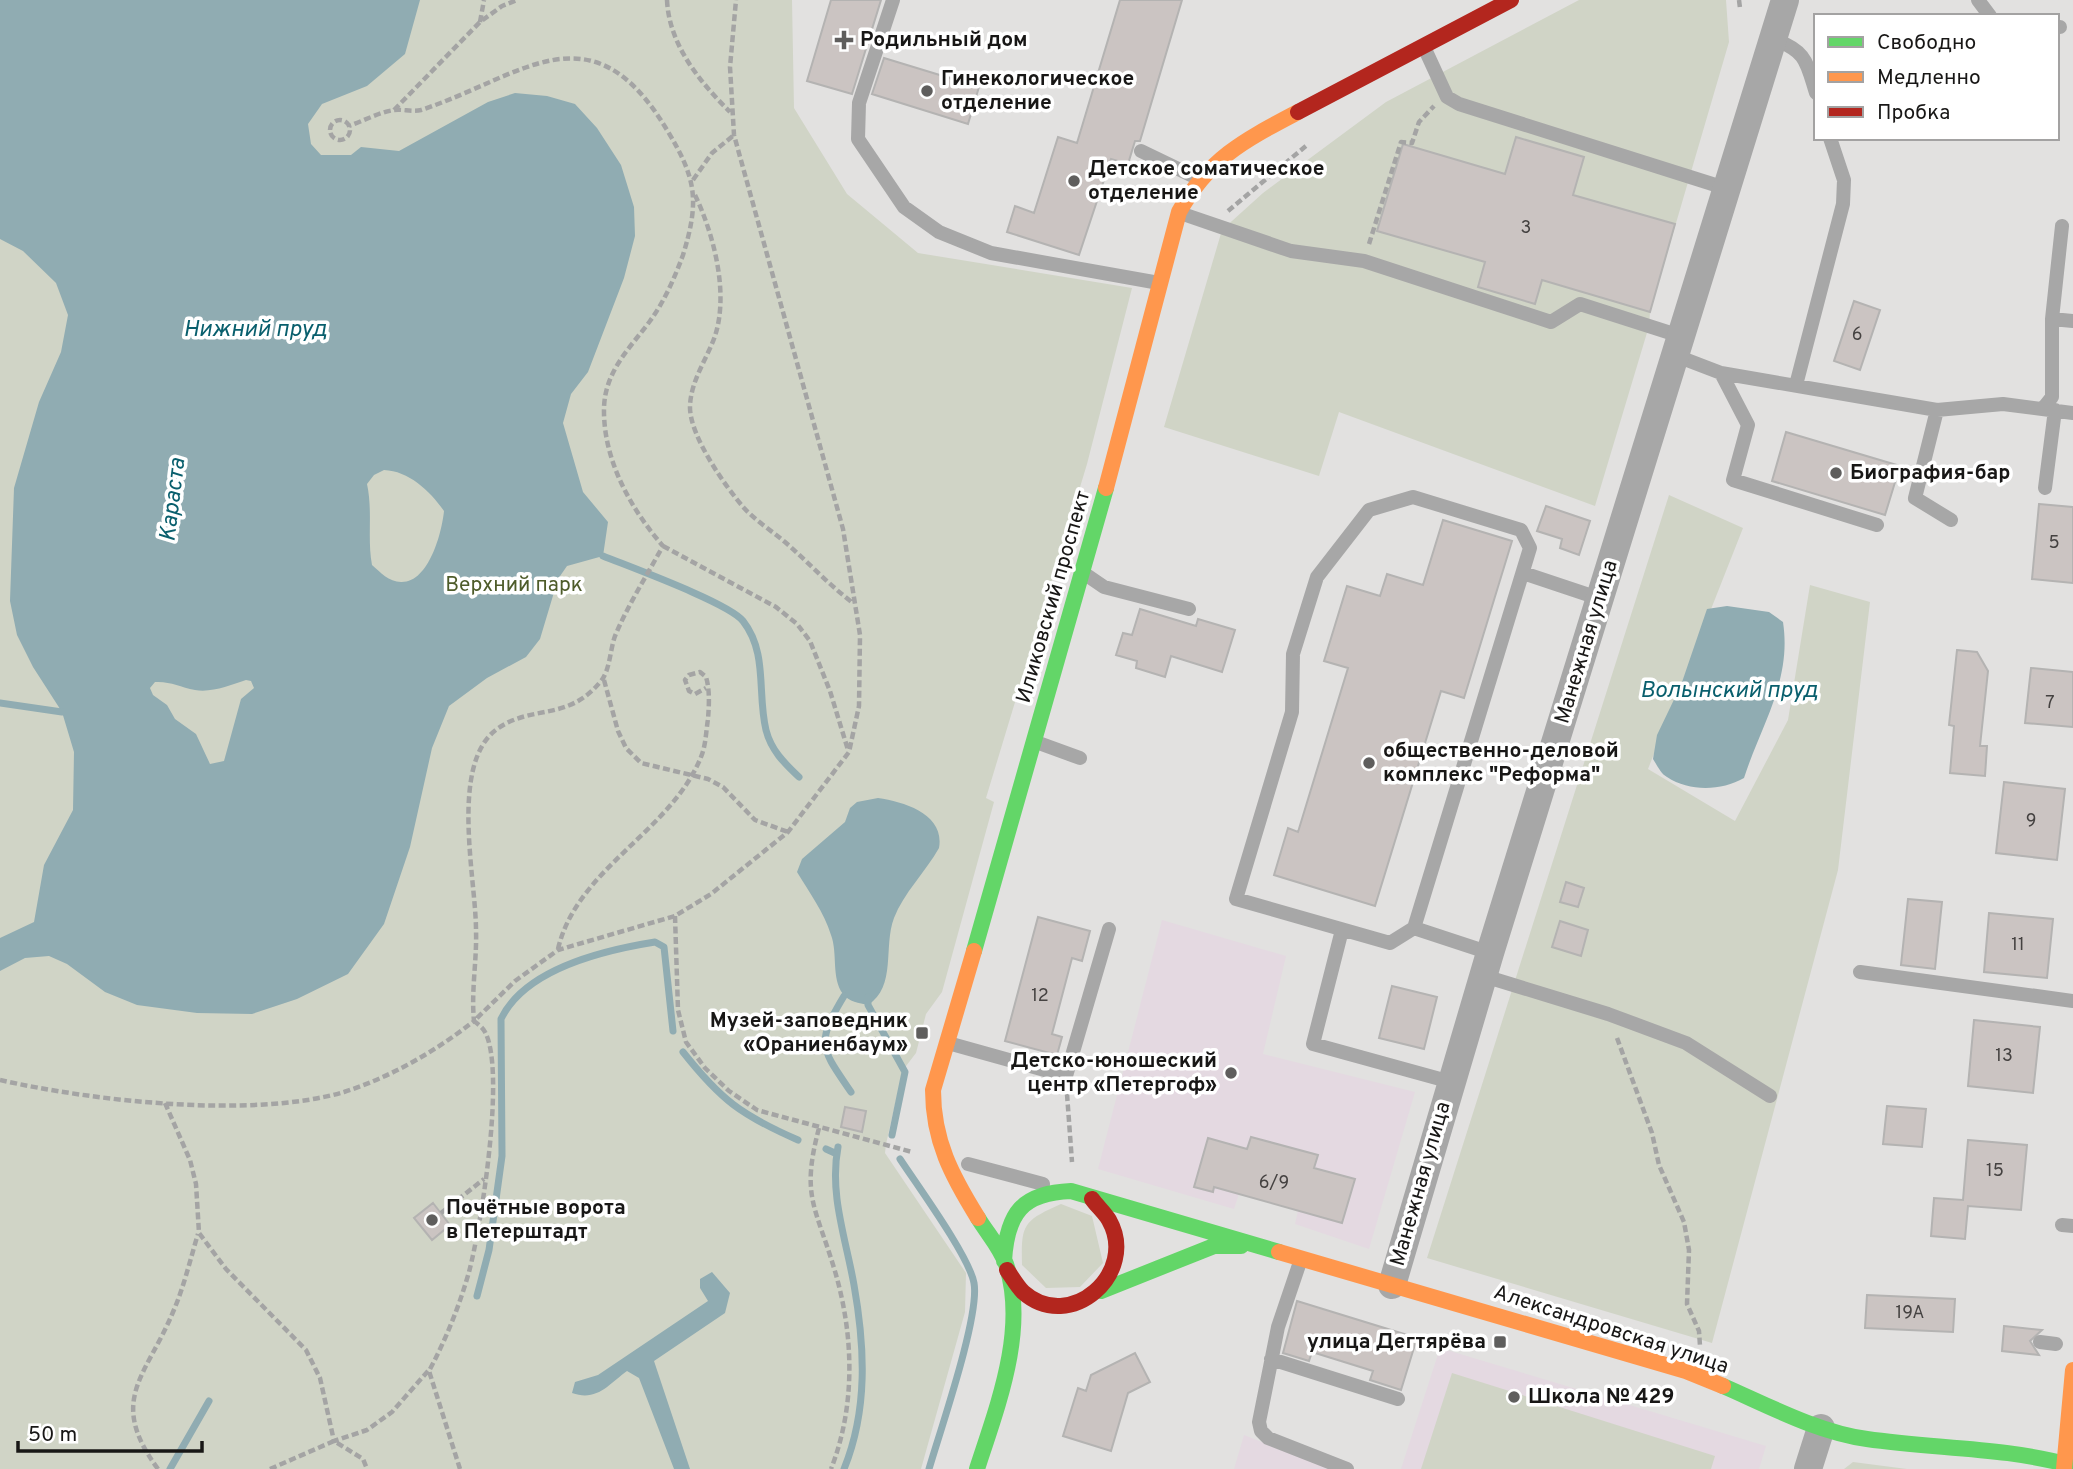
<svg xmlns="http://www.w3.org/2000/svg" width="2073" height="1469" viewBox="0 0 2073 1469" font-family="Overpass,sans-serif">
<rect width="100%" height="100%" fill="#e2e1e0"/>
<!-- education -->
<path fill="#e4d9e1" d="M1162,920L1286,956L1263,1054L1415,1092L1369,1249L1295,1224L1298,1211L1239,1194L1234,1209L1098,1169Z
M1440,1348L1766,1446L1759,1469H1401Z
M1244,1435L1330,1469H1234Z"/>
<!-- green -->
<path fill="#d0d4c6" d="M0,0H792L794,108L847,194L918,253L1132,288L1087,464L986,798L994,802L942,992L926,1014L916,1053L903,1070L886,1144L885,1153L966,1273L965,1312L921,1469H0Z
M1579,0H1726L1729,42L1650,312L1649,326L1595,506L1339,412L1319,476L1164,427L1222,230L1263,193L1386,102Z
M1669,495L1743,528L1648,769L1735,821L1788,720L1810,585L1870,602L1838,870L1712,1343L1427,1258Z
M1061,1204L1092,1216L1103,1263L1080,1287L1046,1288L1022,1265C1021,1224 1023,1221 1061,1204Z
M1452,1373L1715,1456L1711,1469H1421Z
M1853,1462L1907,1469H1844Z"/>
<!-- water -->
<path fill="#90acb2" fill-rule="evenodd" d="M0,0H420L405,54L367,86L322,104L308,124L311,144L321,155H351L361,147L399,151L488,102L515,93L547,96L575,104L597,128L621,165L634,207L635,236L624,278L588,372L571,394L563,423L583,492L608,522L603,556L567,566L558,579L540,639L526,657L487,678L449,706L432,748L410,847L384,924L348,974L297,999L252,1014L197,1013L137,1005L105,992L67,964L49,956L25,958L0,971V938L34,922L44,865L73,810L74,752L62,712L33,667L17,635L10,601L14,488L39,402L61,352L68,315L56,283L23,251L0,239ZM384,470C409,471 430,491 444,511C442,532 429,583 401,582C389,582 380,572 372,565C367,538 373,512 367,484L374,475ZM246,680L251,681L254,688L241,699L224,761L210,764L196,734L175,719L167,705L153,695L150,688L155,682C170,681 180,687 195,690C212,693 230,685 246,680Z
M1727,606L1769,612L1783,622C1792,681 1761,725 1744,778C1721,791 1690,792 1667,777C1661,774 1657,765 1653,759L1657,735L1681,685L1707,609Z
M878,798C906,802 945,815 939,848C926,871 903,894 894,918C883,947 897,986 868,1005C859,1003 849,1002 843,994C831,978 838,954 831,935C824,912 809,892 797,872L802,859L845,822L850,808L857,802Z
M712,1272L730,1293L725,1313L654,1361L690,1469H674L639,1378L627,1371C609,1384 597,1402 572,1393L575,1382L598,1375L708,1301L700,1288V1279Z"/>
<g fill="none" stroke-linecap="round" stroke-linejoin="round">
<!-- stream -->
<path stroke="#90acb2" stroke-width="7" d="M603,556C630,567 729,603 743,621C768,653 757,693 766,730C771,750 784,763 799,777
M0,703L62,712
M844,996C815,1044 821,1048 851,1092
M868,997V1005L905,1072L892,1135
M683,1052C721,1100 741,1115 798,1140
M838,1147C829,1194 846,1239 854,1285C865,1347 868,1410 844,1469
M826,1149L837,1154
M900,1159C917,1185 969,1256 974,1283C980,1316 940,1431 929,1469
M477,1296L489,1250L502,1156L501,1019C525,969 605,950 655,942L664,947L673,1031
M170,1469L209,1401"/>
</g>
<!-- building -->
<path fill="#cbc4c2" stroke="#b4b3b2" stroke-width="2" d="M831,0H881L852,94L807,81Z
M1120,0H1182L1140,141H1135L1128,164L1111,159L1079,255L1007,232L1015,206L1034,213L1058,137L1077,143Z
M884,58L979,87L968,124L872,94Z
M1516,137L1584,157L1573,195L1675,224L1650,312L1542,280L1535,304L1478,287L1485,262L1377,231L1403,144L1505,174Z
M1854,301L1880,310L1860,370L1834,361Z
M1786,432L1900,466L1885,515L1772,481Z
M2039,504L2073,507V583L2032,579Z
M1546,506L1590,521L1579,555L1560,548L1562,539L1537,531Z
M1443,520L1512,541L1464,698L1441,691L1375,906L1274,875L1288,828L1298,832L1348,668L1324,661L1347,586L1380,596L1387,574L1423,585Z
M1140,609L1196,626L1198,619L1235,630L1222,672L1171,656L1165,677L1136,668L1137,661L1116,655L1123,633L1132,635Z
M1957,650L1977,652L1988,671L1980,746H1987L1985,776L1950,773L1954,726L1949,725Z
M2031,668L2073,672V727L2025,723Z
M2004,782L2065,789L2057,860L1996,853Z
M1566,882L1584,888L1578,907L1560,902Z
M1908,899L1942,902L1935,969L1901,965Z
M1989,913L2053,919L2047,978L1984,972Z
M1038,917L1090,931L1082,961L1072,958L1052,1034L1062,1037L1057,1055L1005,1041Z
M1560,921L1588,930L1581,956L1552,947Z
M1392,986L1437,997L1424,1049L1379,1038Z
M1974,1020L2040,1027L2033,1093L1968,1086Z
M1887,1106L1926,1109L1922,1147L1883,1144Z
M845,1107L866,1111L862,1132L841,1127Z
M1251,1137L1318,1155L1314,1168L1355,1179L1342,1223L1214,1187L1213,1192L1194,1187L1208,1138L1247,1149Z
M1968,1140L2027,1145L2021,1210L1968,1206L1965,1239L1931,1236L1934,1198L1963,1200Z
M433,1203L450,1225L432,1240L414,1218Z
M1867,1295L1955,1299L1953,1332L1865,1328Z
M1297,1301L1417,1338L1401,1390L1370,1380L1373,1371L1312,1352L1309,1361L1283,1353Z
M2004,1326L2042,1330L2030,1341L2039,1355L2002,1351Z
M1135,1353L1150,1382L1128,1393L1111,1451L1063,1436L1078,1388L1086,1391L1091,1375Z"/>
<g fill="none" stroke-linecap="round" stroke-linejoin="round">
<!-- path -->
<path stroke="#a4a4a4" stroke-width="4.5" stroke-dasharray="7 3.5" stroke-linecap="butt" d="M667,0C669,45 700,82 730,112
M1739,0L1740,8
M480,22L484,0
M394,110L480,22L502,6L517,0
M330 130a10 10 0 1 1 20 0a10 10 0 1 1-20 0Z
M693,180L712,153L734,135
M695,195C714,235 729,293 715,336C707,359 691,380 690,406C689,435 725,486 744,508C756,521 772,531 785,542C809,563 828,584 853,603
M1228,211L1307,145
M1369,244L1401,142L1412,143L1419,122L1434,106
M663,546L776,607L797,624L810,641L830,691L848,750
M604,680L618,731L626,748L641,763L708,779L723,787L755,820L788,832
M675,916L678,1010L686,1042L705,1068L729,1091L757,1110L912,1152
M558,949C577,868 671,832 701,757C706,745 706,731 708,719C709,706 710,690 706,677L700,672L689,675L685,680L689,691L695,694L706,688
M1617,1038L1652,1133L1659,1165L1684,1222L1689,1250L1687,1304L1699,1331L1700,1346
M0,1080C93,1101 252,1119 344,1092C391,1077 436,1051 474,1021C471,990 477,961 476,930C476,879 449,764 497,729C532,704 568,722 601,681C610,670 610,650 615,636C628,605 647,575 663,546C630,508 603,459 604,408C605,371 630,348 650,321C664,302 675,277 683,255C700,200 696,178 667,130C591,3 522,77 421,110C412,112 403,109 394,110C380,112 363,121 349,126
M1067,1094L1072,1162
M165,1103L190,1160L196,1184L199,1233L226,1269L306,1350L320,1378L334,1441L367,1430L392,1412L428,1371
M819,1128C801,1196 815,1205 834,1268C854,1334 856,1405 831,1469
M441,1213L484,1179
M158,1469C107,1400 146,1377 173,1312C184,1287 190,1260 198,1234
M270,1469L334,1441L363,1459L367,1469
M460,1469L429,1371C446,1339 459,1307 469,1272C481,1227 506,1071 485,1032C483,1028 478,1024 474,1021L515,981L558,950L675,916L711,894L788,832L849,752L859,706L860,635L843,529L734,135L730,67L736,0"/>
<!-- lane -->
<path stroke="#a7a7a7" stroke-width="14" d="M893,0L859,103L858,139L904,207L939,232L991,253L1159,283
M1978,0L1990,16
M2057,27H2060
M1774,39C1807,52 1806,61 1816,93
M1424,47L1447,97L1459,104L1725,188
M1141,151L1197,178
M1180,213L1291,251L1364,261L1551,322L1580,304L1680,336
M2052,319L2073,321
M1674,355L1721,373L1937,410L2003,404L2073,413
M1721,373L1748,425L1733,480L1877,525
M1796,385L1843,204L1844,180L1830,138
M2044,407L2052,397V319L2062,226
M1937,410L1915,498L1951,520
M2045,488L2055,410
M1413,497L1521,530L1530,548L1414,928L1390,943L1236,899L1292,712L1293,654L1317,577L1369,510Z
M1523,573L1601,599
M1085,574L1104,587L1189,609
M1036,742L1080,758
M1414,928L1490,953
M1342,930L1313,1044L1451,1082
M1860,972L2073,1001
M1484,976L1608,1014L1686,1043L1770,1096
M948,1043L1066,1076L1109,929
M968,1164L1043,1184
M2062,1225L2073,1226
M1301,1259L1278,1327L1259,1422L1261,1431L1268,1438L1347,1469
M2040,1342L2056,1344
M1271,1359L1398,1399"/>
<!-- street -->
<path stroke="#a7a7a7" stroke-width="28" d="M1392,1285L1490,953L1785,0
M1808,1469L1821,1428"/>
<!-- fast -->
<path stroke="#63d668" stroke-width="16" d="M974,951L1106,488
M1004,1261C1007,1213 1022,1193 1071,1191L1279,1252
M1101,1291L1214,1246H1241
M1723,1386C1769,1406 1817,1432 1867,1439C1936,1449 2006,1447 2073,1466
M977,1469C997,1407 1028,1329 1006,1264C1000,1247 987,1233 978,1218"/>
<!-- slow -->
<path stroke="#ff974d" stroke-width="16" d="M1106,488L1179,212C1209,158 1245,140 1298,112
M974,951L933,1090C933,1141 952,1176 978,1218
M1279,1252L1686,1371L1723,1386
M2064,1469L2073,1370"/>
<!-- jam -->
<path stroke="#b3261e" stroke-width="16" d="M1298,112L1511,0
M1007,1270C1012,1277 1017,1286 1023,1292C1070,1334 1139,1273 1109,1220C1105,1213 1097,1206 1092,1199"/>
</g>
<!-- markers -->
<g fill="#5f5e5d" stroke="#fff" stroke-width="2.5">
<path d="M840.5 29.5h7v7h7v7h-7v7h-7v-7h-7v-7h7z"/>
<circle cx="927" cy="91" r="7"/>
<circle cx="1074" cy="181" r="7"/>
<circle cx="1836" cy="473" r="7"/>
<circle cx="1369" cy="763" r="7"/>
<rect x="915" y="1026" width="14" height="14" rx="3.5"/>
<circle cx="1231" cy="1073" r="7"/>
<circle cx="432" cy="1220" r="7"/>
<rect x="1493" y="1335" width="14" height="14" rx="3.5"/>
<circle cx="1514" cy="1397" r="7"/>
</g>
<g text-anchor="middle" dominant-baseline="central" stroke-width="7" stroke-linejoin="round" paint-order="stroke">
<!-- number labels -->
<g font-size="18" fill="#454241">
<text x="1526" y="228">3</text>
<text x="1857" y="335">6</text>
<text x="2054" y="543">5</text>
<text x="2050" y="703">7</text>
<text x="2031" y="821">9</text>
<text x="2018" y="945">11</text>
<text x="1040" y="996">12</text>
<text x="2004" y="1056">13</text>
<text x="1995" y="1171">15</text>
<text x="1274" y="1183">6/9</text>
<text x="1910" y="1313">19А</text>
</g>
<!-- poi labels -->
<g font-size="21" font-weight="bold" fill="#181716" stroke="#fff" text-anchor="start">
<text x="860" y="40">Родильный дом</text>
<text x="941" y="79">Гинекологическое<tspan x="941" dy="24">отделение</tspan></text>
<text x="1088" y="169">Детское соматическое<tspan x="1088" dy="24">отделение</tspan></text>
<text x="1850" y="473">Биография-бар</text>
<text x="1383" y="751">oбщеcтвенно-деловoй<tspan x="1383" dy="24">кoмплeкc "Peфoрма"</tspan></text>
<text x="908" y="1021" text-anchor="end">Музей-заповедник<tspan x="908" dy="24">«Ораниенбаум»</tspan></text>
<text x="1217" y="1061" text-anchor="end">Детско-юношеский<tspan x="1217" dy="24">центр «Петергоф»</tspan></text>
<text x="446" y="1208">Почётные ворота<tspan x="446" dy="24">в Петерштадт</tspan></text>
<text x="1486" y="1342" text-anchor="end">улица Дегтярёва</text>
<text x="1528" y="1397">Школа № 429</text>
</g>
<!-- park labels -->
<g font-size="21" fill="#4e5c2a" stroke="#fff">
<text x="514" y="585">Верхний парк</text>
</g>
<!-- street labels -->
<g font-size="21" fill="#181716" stroke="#fff">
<text transform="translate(1054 597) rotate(-74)">Иликовский проспект</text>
<text transform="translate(1587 642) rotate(-73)">Манежная улица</text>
<text transform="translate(1421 1184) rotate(-74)">Манежная улица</text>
<text transform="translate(1611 1330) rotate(18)">Александровская улица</text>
</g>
<!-- water labels -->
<g font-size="23" font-style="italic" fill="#095f6d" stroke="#fff">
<text x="255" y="330">Нижний пруд</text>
<text transform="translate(174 500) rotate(-83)">Караста</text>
<text x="1729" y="691">Волынский пруд</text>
</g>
</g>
<!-- legend -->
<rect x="1814" y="14" width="245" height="126" fill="#ffffff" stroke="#a3a2a2" stroke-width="2"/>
<rect x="1828" y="37" width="35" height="10" fill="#63d668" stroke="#a3a2a2" stroke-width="2"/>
<text x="1877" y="49" font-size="21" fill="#181716">Свободно</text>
<rect x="1828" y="72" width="35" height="10" fill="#ff974d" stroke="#a3a2a2" stroke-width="2"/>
<text x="1877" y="84" font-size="21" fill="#181716">Медленно</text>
<rect x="1828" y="107" width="35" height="10" fill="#b3261e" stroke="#a3a2a2" stroke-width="2"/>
<text x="1877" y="119" font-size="21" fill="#181716">Пробка</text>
<!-- scale -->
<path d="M18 1441v10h184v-10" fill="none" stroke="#181716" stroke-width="3.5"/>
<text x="28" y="1441" font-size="21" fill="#181716" stroke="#ffffff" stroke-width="5" paint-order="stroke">50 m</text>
</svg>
